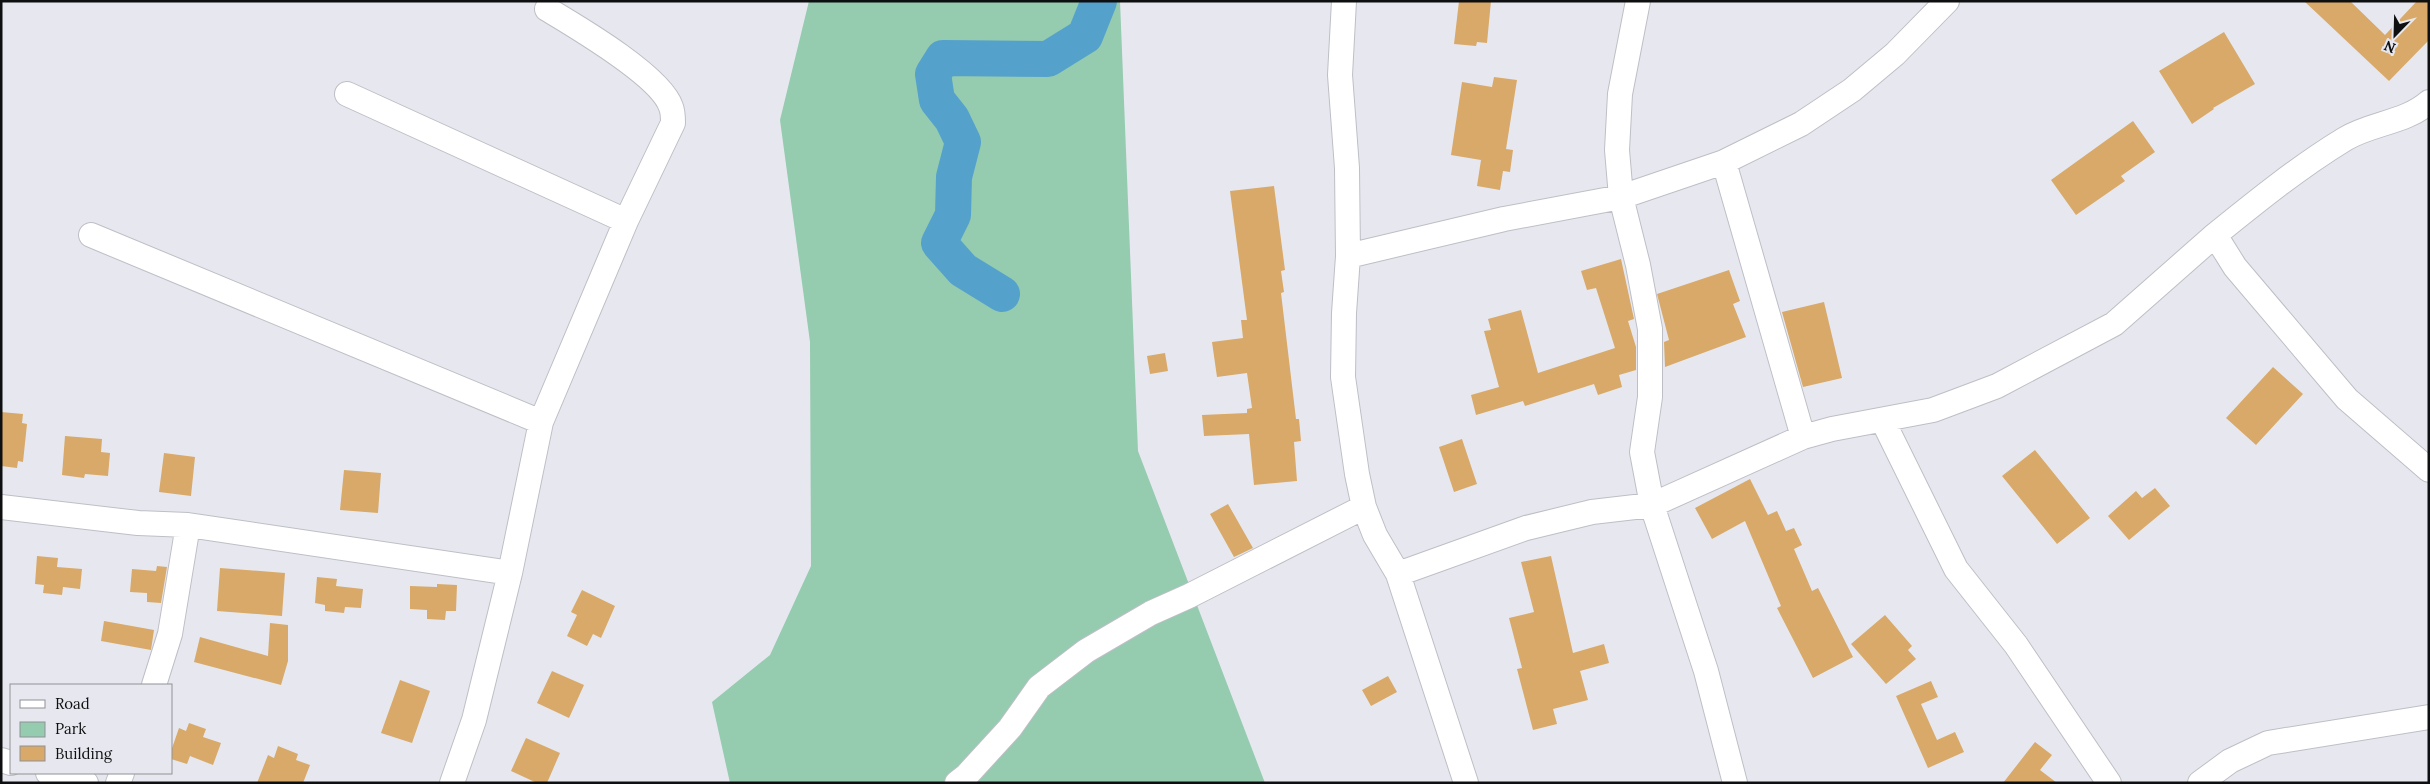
<svg xmlns="http://www.w3.org/2000/svg" width="2430" height="784" viewBox="0 0 2430 784" font-family="Lora,serif">
<rect width="100%" height="100%" fill="#e7e8ef"/>
<!-- green -->
<path fill="#95cbaf" d="M809,1H1120L1138,451L1265,783H730L712,702L770,655L811,566L810,342L780,120Z"/>
<g fill="none" stroke-linecap="round" stroke-linejoin="round">
<!-- river -->
<path stroke="#54a1cc" stroke-width="36" d="M1002,294L963,270L939,243L953,215L954,177L963,142L952,119L937,100L933,74L943,58L1048,59L1085,36L1099,1"/>
</g>
<!-- building -->
<path fill="#d8a969" d="M1459,1H1491L1487,43L1477,42L1476,46L1454,44Z
M2304,1H2350L2385,35L2417,1H2429V40L2389,81Z
M2224,32L2255,84L2213,108L2214,109L2192,124L2159,71Z
M1494,77L1517,80L1506,149L1513,150L1510,172L1503,171L1500,190L1477,186L1481,160L1451,155L1462,82L1492,87Z
M2133,121L2155,152L2121,176L2125,181L2076,215L2051,180Z
M1274,186L1285,270L1281,271L1284,292L1281,293L1296,419H1299L1301,441L1294,442L1297,481L1254,485L1249,434L1204,436L1202,415L1247,413V409L1252,408L1247,373L1217,377L1212,342L1243,338L1241,320H1247L1230,191Z
M1621,259L1634,319L1628,321L1636,347V370L1619,375L1622,387L1598,395L1594,384L1525,406L1523,401L1476,415L1471,395L1499,387L1484,331L1491,330L1488,319L1521,310L1538,373L1615,348L1596,288L1587,290L1581,271Z
M1729,270L1740,301L1733,304L1746,337L1665,367L1664,342L1669,340L1657,294Z
M1824,302L1842,378L1803,387L1782,312Z
M1165,353L1168,371L1150,374L1147,356Z
M2273,367L2303,394L2256,445L2226,418Z
M1,412L23,414L22,423L27,424L23,462L18,461L17,468L1,466Z
M65,436L102,439L101,452L110,453L108,476L85,474L84,478L62,475Z
M1462,439L1477,484L1454,492L1439,447Z
M2035,450L2090,518L2057,544L2002,476Z
M164,453L195,457L191,496L159,492Z
M344,470L381,473L378,513L340,510Z
M1750,479L1768,515L1777,511L1786,531L1794,528L1802,545L1794,549L1812,591L1818,588L1853,657L1813,678L1777,608L1781,606L1745,521L1712,539L1695,508Z
M2155,488L2170,506L2129,540L2108,516L2136,491L2142,498Z
M1228,504L1253,548L1234,557L1210,514Z
M37,556L58,558L57,567L82,569L80,589L63,587L62,595L43,593L44,585L35,584Z
M1551,556L1573,653L1604,644L1609,663L1580,671L1588,700L1553,709L1557,724L1533,730L1517,669L1522,668L1509,618L1534,612L1521,562Z
M157,566L167,567L161,603L147,602V593L130,592L132,569L156,571Z
M220,568L285,573L282,616L217,611Z
M317,577L337,579L336,586L363,589L361,608L345,607L344,613L325,611V605L315,603Z
M437,584L457,585L456,611H446L445,620L427,619V610L410,609V586L437,587Z
M582,590L615,606L601,638L593,634L587,646L567,636L577,615L571,612Z
M1885,615L1912,646L1908,650L1916,659L1886,684L1851,644Z
M104,621L154,630L151,650L101,641Z
M270,623L288,625V661L281,685L194,662L200,637L268,656Z
M552,671L584,685L569,718L537,703Z
M1388,676L1397,692L1371,706L1362,690Z
M400,680L430,691L412,743L381,733Z
M1931,681L1938,697L1921,704L1937,740L1955,732L1964,752L1928,768L1896,696Z
M189,723L206,729L203,737L221,743L213,765L190,756L187,764L171,759V751L179,728L186,731Z
M526,738L560,753L547,783H537L511,771Z
M2035,742L2052,755L2040,770L2057,783H2003Z
M278,746L298,754L296,760L310,765L303,783H257L268,755L274,758Z"/>
<g fill="none" stroke-linecap="round" stroke-linejoin="round">
<defs>
<path id="street" d="M1344,1L1340,75L1347,168L1348,256L1344,313L1343,377L1357,474L1364,507L1375,535L1398,574L1466,783
M1638,1L1620,94L1617,150L1621,197L1638,265L1650,329V397L1642,452L1652,505L1706,671L1735,783
M347,94L626,221
M2429,102C2405,123 2371,123 2345,139C2299,167 2257,201 2215,235L2235,267L2347,399L2429,470
M1724,162L1803,437
M91,235L541,422
M1348,256L1504,219L1621,197L1724,162L1801,124L1852,90L1895,54L1947,1
M1883,421L1956,569L2016,645L2109,783
M1,507L138,523L188,525L510,573
M1398,574L1526,528L1592,512L1652,505L1803,437L1832,429L1933,410L1997,386L2114,324L2215,235
M154,685L170,634L188,525
M1,760L11,763
M48,773L86,783
M118,783L122,773
M452,783L474,720L510,573L541,422L626,221L673,123C673,118 673,112 671,107C661,76 577,27 547,9
M957,783L966,776L1010,728L1039,687L1086,651L1151,613L1189,596L1364,507
M2200,783L2230,761L2268,743L2429,717"/>
</defs>
<!-- street casing -->
<use href="#street" stroke="#bebfc6" stroke-width="26"/>
<!-- street -->
<use href="#street" stroke="#fff" stroke-width="24"/>
</g>
<!-- border -->
<rect width="2430" height="784" fill="none" stroke="#0e0f11" stroke-width="5"/>
<!-- legend -->
<rect x="10" y="684" width="162" height="90" fill="#e7e8ef" stroke="#909196"/>
<rect x="20" y="700" width="25" height="8" fill="#ffffff" stroke="#909196"/>
<text x="55" y="709" font-size="15" fill="#0e0f11">Road</text>
<rect x="20" y="722" width="25" height="15" fill="#95cbaf" stroke="#909196"/>
<text x="55" y="734" font-size="15" fill="#0e0f11">Park</text>
<rect x="20" y="746" width="25" height="15" fill="#d8a969" stroke="#909196"/>
<text x="55" y="759" font-size="15" fill="#0e0f11">Building</text>
<!-- north arrow -->
<g transform="translate(2395 35) rotate(203)" stroke="#e7e8ef" stroke-width="4" paint-order="stroke">
<path d="M0-4L9 19L0 12L-9 19Z" fill="#0e0f11"/>
<text y="-8" font-size="14" font-weight="bold" text-anchor="middle" fill="#0e0f11">N</text>
</g>
</svg>
